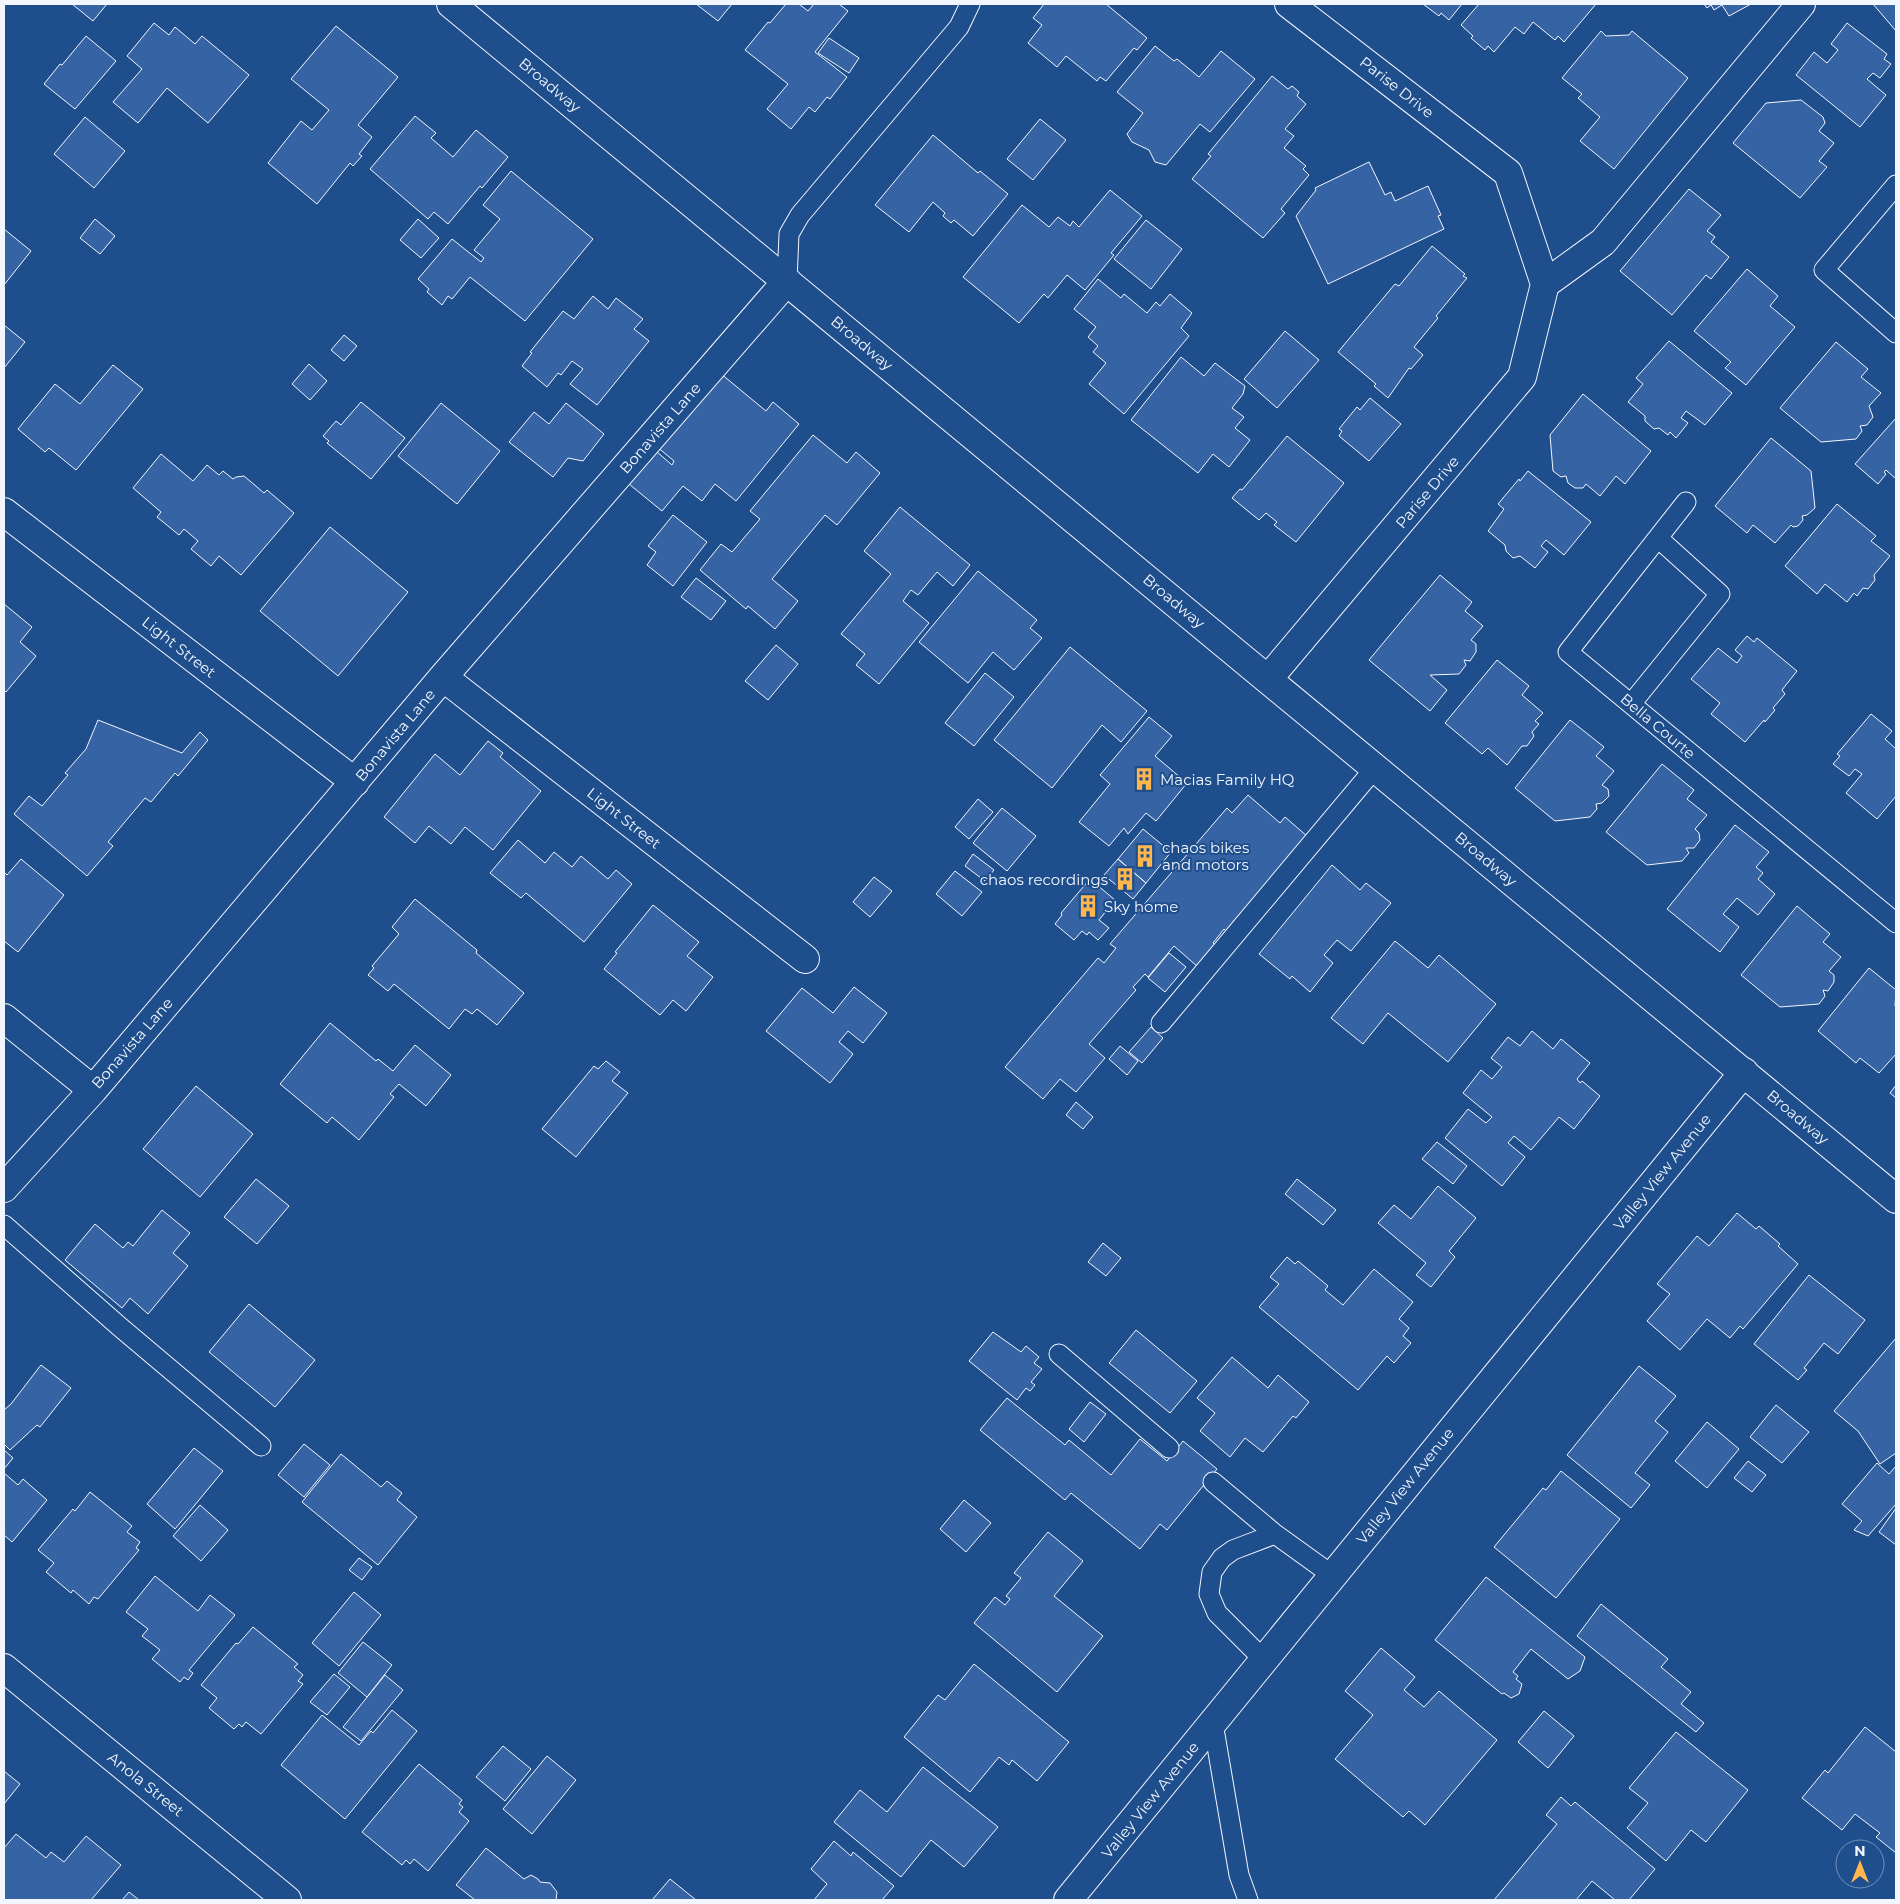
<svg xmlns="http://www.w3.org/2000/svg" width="1900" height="1904" viewBox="0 0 1900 1904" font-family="Montserrat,sans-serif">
<rect width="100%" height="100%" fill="#1f4e8c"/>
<!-- building -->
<path fill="#3563a3" stroke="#f2f6ff" d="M72,4H107L93,21Z
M696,4H732L718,21Z
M786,4H799L808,11L814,4H839L848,11L815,52L847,77L830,99L827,97L815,112L809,107L791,129L767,109L788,84L745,50L768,22L770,23Z
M1044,4H1106L1147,38L1137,50L1134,48L1106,81L1100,77L1097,81L1066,56L1057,67L1028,43L1042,25L1033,18Z
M1423,4H1462L1449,20L1441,13L1439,16Z
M1479,4H1596L1564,42L1558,36L1555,40L1533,22L1524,34L1515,27L1494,52L1488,46L1485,50L1471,38L1473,36L1461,25Z
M1704,4H1751L1729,16L1722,5L1714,10L1711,5L1707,8Z
M1873,4H1896V31Z
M154,23L169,35L175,27L195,44L202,36L249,75L208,123L167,88L138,123L113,102L142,69L127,56Z
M1847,23L1887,54L1884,59L1891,64L1880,78L1873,73L1867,79L1886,95L1860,127L1796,75L1814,52L1827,63L1838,50L1831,44Z
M336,26L398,77L358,125L372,137L359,154L362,156L353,166L350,163L317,204L268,163L301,121L312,130L329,110L291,79Z
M1601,31L1606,36L1629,35L1632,31L1688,78L1614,169L1580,141L1600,117L1578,98L1582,94L1562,78Z
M86,36L116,61L75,109L44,84L60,64L62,65Z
M829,38L859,58L849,73L818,53Z
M1155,46L1174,61L1177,59L1199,77L1221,51L1255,79L1210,132L1200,124L1166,165L1155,162L1149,150L1132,142L1127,134L1143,113L1117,92Z
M1272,76L1288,89L1292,86L1299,92L1297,96L1306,104L1285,129L1294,136L1284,148L1306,166L1303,169L1309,175L1281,209L1285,213L1263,238L1192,179L1211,156L1208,154Z
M1801,100L1823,117L1825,123L1819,131L1834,143L1819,161L1827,167L1800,198L1733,143L1766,103Z
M415,116L436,133L431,138L453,157L476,130L508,157L482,188L480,186L448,224L434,212L428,219L370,169Z
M85,117L125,151L94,188L54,154Z
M1040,119L1066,140L1033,180L1007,159Z
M933,135L978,173L980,171L1008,194L973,236L954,220L951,223L943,216L945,213L933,202L909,232L875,205Z
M1369,162L1385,195L1391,192L1395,201L1428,186L1441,215L1438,216L1444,229L1328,284L1296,216L1316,190L1315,188Z
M511,171L593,239L525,321L470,277L452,299L448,296L442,305L427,292L429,289L418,279L452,239L481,262L484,258L474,250L500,219L483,205Z
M1689,189L1721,215L1707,231L1715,237L1711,242L1729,257L1711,279L1706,275L1672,315L1620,271Z
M1110,190L1142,216L1111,253L1114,255L1085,290L1067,275L1048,298L1044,294L1019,323L963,277L1022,205L1049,227L1058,217L1070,226L1073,221L1079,227Z
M95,219L115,236L100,254L80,238Z
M418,219L439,238L421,258L400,240Z
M1146,220L1182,249L1151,289L1114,259Z
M4,229L31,251L4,285Z
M1432,246L1465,274L1463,276L1467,278L1436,316L1438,318L1414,347L1423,355L1411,369L1409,368L1388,398L1374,386L1376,384L1338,352L1395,284L1399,286Z
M1747,269L1778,296L1770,306L1795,327L1746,385L1725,368L1731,362L1694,331Z
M1098,279L1121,298L1124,294L1147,313L1156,302L1160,306L1170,294L1192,313L1181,328L1189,336L1124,414L1089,384L1106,363L1093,352L1098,346L1088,337L1096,327L1074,309Z
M593,296L608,309L616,298L643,319L634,329L649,341L597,405L570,384L583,369L572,361L561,375L558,373L547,387L522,366L532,353L530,352L563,311L574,319Z
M4,325L25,342L4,368Z
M1285,331L1319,360L1277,408L1244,379Z
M344,335L357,346L344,361L331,350Z
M1669,341L1732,393L1705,425L1686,411L1681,418L1688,423L1676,438L1670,432L1668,435L1659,428L1654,429L1645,421V416L1628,402L1643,384L1636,378Z
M1836,342L1868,369L1861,377L1881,393L1869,406L1873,417L1867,425L1860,426L1862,431L1856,439L1821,442L1780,408Z
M1181,357L1204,376L1215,363L1245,386L1243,394L1232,408L1244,417L1235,428L1250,440L1229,467L1213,454L1198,473L1131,420Z
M309,364L327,381L310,400L292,384Z
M113,365L143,389L76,470L49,448L45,452L18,429L55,384L80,404Z
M720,373L766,411L773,402L799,424L736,501L715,484L702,501L683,486L662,511L629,484L656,451L672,465L674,461L656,446Z
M1583,394L1651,451L1625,484L1616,476L1600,496L1586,484L1583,488H1575L1568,483L1566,476L1561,477L1553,471L1550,435Z
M1370,398L1401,424L1369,461L1339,436L1342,431L1339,429L1357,407L1360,410Z
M361,402L405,438L371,479L327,443L329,441L323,436L336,421L341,425Z
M441,403L500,451L457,504L398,456Z
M566,403L604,434L583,461L568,458L553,477L509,442L534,412L549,424Z
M1896,418V479L1886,470L1884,472L1886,474L1878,484L1855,464Z
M813,435L847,463L856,452L880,473L837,525L825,515L772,579L798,601L775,629L748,606L746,609L700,570L721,544L732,552L760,519L750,511Z
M1287,436L1344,483L1296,542L1274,525L1277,522L1266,513L1259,520L1232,498L1240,489L1242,490Z
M1771,438L1811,471L1815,508L1807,515L1802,516L1803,520L1798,526L1793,527L1791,525L1775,543L1753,525L1747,533L1715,506Z
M161,454L193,481L207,465L219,475L223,471L233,479L236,477L244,476L264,493L267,490L294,513L241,575L219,556L211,566L191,549L198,541L184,529L179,535L157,517L161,512L133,488Z
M1528,471L1591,522L1564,555L1546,540L1541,546L1548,552L1535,568L1520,556L1513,558L1506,551L1505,545L1488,531L1504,509L1498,504L1519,479L1520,481Z
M1837,504L1876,536L1871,541L1890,556L1874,575L1875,580L1868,589L1863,588L1857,596L1854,593L1847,602L1825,584L1817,594L1785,566Z
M900,507L970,565L953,586L937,572L918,595L911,590L903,601L929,623L879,684L856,665L865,654L841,634L891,574L864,551Z
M673,515L707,542L673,586L647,565L656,552L648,546Z
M330,527L408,592L338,676L260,611Z
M978,571L1037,620L1030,628L1042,638L1014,670L993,652L968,683L919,642Z
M1440,575L1472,602L1465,611L1483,626L1471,640L1476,644V652L1470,661L1464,660L1466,665L1459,674L1430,675L1447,690L1430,711L1369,660Z
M696,578L726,601L711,620L681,597Z
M4,604L32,627L20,642L36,656L6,692L4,690Z
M1747,636L1754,642L1757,638L1797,671L1782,690L1785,694L1773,708L1775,710L1765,722L1764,720L1745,742L1711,714L1720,703L1691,679L1718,648L1737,663L1742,656L1735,650Z
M776,645L798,664L768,700L745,681Z
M1070,647L1147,711L1121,742L1102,725L1052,788L994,740Z
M1497,660L1529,686L1522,695L1543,713L1535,721L1539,724L1532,732L1534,736L1527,746H1522L1507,765L1488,748L1482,754L1445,723Z
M985,673L1014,697L974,746L945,723Z
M1871,714L1892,731L1885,739L1896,749V796L1877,819L1846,793L1862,774L1855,769L1849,776L1833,764L1840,756L1837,754Z
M1149,717L1172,736L1155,756L1187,783L1156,821L1146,813L1128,834L1124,828L1109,846L1079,822L1110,784L1100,775Z
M98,720L182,753L200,732L208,740L178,776L175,773L151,802L145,798L108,842L113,846L87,876L14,814L29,796L42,806L68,775L65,773L86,749Z
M1570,720L1604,747L1596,756L1614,771L1602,785L1608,789L1609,796L1602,803L1596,804L1597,809L1590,817L1555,821L1515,788Z
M488,741L503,753L500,757L541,791L493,850L465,827L451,844L429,826L415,843L384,817L435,754L460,775Z
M1662,764L1694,790L1687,799L1707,815L1695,829L1699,833L1700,840L1694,848H1686L1689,853L1682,861L1647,865L1606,832Z
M1248,795L1280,823L1285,817L1308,837L1227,932L1224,929L1213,943L1216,946L1198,967L1174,946L1148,977L1145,974L1133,987L1136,990L1089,1044L1105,1058L1076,1092L1060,1079L1043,1099L1005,1067L1098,958L1104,963L1116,948L1110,944L1227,808L1232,813Z
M978,799L993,812L969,839L955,827Z
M1002,808L1036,836L1007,871L973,843Z
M1735,825L1769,852L1756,867L1763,873L1758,879L1775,894L1758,915L1737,898L1723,914L1739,927L1720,952L1667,909Z
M1143,829L1171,852L1146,883L1118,859Z
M518,840L545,863L554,852L572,867L581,856L608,879L616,870L632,884L584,942L526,893L521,898L490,873Z
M973,854L994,870L985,881L965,866Z
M21,859L64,895L18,952L4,941V872L7,875Z
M1118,859L1146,883L1133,899L1104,875Z
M1332,865L1360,890L1366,883L1391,903L1351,951L1337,940L1324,955L1333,963L1310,992L1292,976L1290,979L1259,954Z
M955,871L982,892L962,916L936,894Z
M874,877L892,891L870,917L853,902Z
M1090,879L1115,900L1099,920L1109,928L1098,940L1089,932L1087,935L1082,931L1074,940L1055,924L1062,915L1061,913Z
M415,899L477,950L476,953L524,993L497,1025L477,1009L472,1014L465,1009L449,1029L394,984L388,991L368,975L374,968L372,966L399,934L392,927Z
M653,905L699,942L687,956L713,977L686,1011L673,1000L660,1015L604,969L617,953L615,952Z
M1797,906L1830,934L1823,942L1841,957L1829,971L1834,975V982L1828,991L1823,990L1825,996L1819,1004L1780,1007L1741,975Z
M1395,941L1428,968L1439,955L1496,1004L1448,1062L1388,1013L1363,1044L1331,1018Z
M1169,953L1186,967L1165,992L1148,978Z
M1869,968L1896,990L1895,1006L1896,1007V1054L1879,1073L1860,1058L1856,1063L1818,1031Z
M854,987L887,1013L863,1043L848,1031L839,1042L853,1054L830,1083L766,1031L802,988L833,1013Z
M330,1023L376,1061L378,1059L393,1071L415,1045L451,1075L426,1106L399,1084L390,1094L394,1097L359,1140L332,1117L327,1123L280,1084Z
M1151,1027L1163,1038L1142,1063L1129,1052Z
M1532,1031L1553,1049L1561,1039L1590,1063L1577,1079L1580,1083L1582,1081L1600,1096L1574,1129L1559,1117L1531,1150L1514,1136L1508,1143L1525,1157L1502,1186L1445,1138L1468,1109L1486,1123L1492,1117L1463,1093L1481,1070L1492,1079L1502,1067L1491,1058L1508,1037L1520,1046Z
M1120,1046L1138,1061L1127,1075L1109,1059Z
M606,1061L620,1072L612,1081L628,1093L576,1157L542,1129L594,1066L598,1069Z
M1896,1085V1098L1890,1093Z
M196,1086L253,1134L200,1197L143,1149Z
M1076,1102L1093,1117L1083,1129L1066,1115Z
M1437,1142L1467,1166L1453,1184L1422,1159Z
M256,1179L289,1206L257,1244L224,1217Z
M1297,1179L1336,1210L1323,1225L1285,1194Z
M1438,1186L1476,1218L1449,1251L1455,1257L1431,1287L1416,1275L1426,1263L1378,1223L1394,1205L1411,1219Z
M162,1210L190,1233L173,1253L188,1266L148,1314L130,1298L122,1308L65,1260L95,1224L123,1248L128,1242L133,1246Z
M1737,1213L1756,1229L1759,1226L1780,1244L1778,1246L1798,1264L1743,1329L1740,1326L1730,1338L1707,1319L1680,1350L1647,1321L1670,1294L1657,1284L1697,1236L1709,1246Z
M1103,1243L1121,1258L1106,1276L1088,1262Z
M1287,1257L1295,1264L1298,1261L1328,1286L1325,1290L1343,1305L1374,1269L1413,1302L1399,1319L1409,1328L1403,1336L1411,1343L1394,1363L1387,1356L1358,1390L1259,1307L1279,1284L1270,1277Z
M1809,1275L1865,1320L1838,1354L1824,1343L1804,1368L1807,1370L1798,1380L1754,1344Z
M249,1304L315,1360L275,1407L209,1352Z
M1136,1330L1197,1381L1170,1413L1109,1363Z
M993,1332L1021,1352L1026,1346L1039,1357L1034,1363L1042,1369L1031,1382L1035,1385L1030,1391L1026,1388L1017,1400L969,1361Z
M1896,1338V1453L1880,1464L1858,1431L1834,1411Z
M1232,1357L1268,1388L1278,1375L1309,1402L1296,1418L1293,1416L1263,1452L1245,1438L1230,1457L1200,1431L1215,1413L1197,1398Z
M41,1365L71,1388L40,1427L37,1425L10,1450L4,1444V1410L11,1404Z
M1639,1366L1676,1396L1655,1421L1668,1432L1635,1473L1650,1485L1631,1508L1567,1455Z
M1007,1398L1065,1445L1069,1440L1111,1475L1140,1439L1167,1461L1183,1441L1217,1469L1167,1530L1160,1524L1140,1549L1071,1493L1065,1500L980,1430Z
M1090,1402L1106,1414L1084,1442L1069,1429Z
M1776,1405L1809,1432L1782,1463L1750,1437Z
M1707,1422L1739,1449L1707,1488L1675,1461Z
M304,1444L330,1465L304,1497L278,1475Z
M194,1448L223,1471L175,1529L147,1504Z
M4,1450L13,1458L4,1469Z
M341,1454L381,1487L387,1481L402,1493L397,1500L417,1517L378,1565L302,1502Z
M1748,1461L1766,1475L1752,1492L1734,1478Z
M1877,1463L1889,1474L1896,1466V1504L1868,1536L1854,1530L1862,1521L1842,1504Z
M1561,1471L1620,1519L1556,1598L1494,1547L1543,1488L1546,1490Z
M4,1473L18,1485L23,1479L47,1500L12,1542L4,1535Z
M90,1492L132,1526L127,1532L140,1542L136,1548L139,1550L98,1599L94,1597L89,1604L73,1590L71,1593L46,1572L54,1563L38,1550L73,1509L75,1511Z
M964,1500L991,1523L966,1552L940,1529Z
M200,1505L228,1530L201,1561L173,1536Z
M1896,1508V1545L1879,1532Z
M1048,1532L1083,1561L1054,1596L1103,1636L1057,1692L974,1623L995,1597L1005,1605L1010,1599L1006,1596L1021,1578L1014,1573Z
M359,1558L372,1567L362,1580L349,1570Z
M155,1576L198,1611L210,1595L235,1615L189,1670L193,1673L188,1680L184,1677L180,1682L152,1659L160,1650L142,1636L148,1629L126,1612Z
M1486,1577L1585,1657L1580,1671L1568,1679L1531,1649L1513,1672L1518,1676L1516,1679L1522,1684L1519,1694L1511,1698L1504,1693L1502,1694L1435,1640Z
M354,1592L381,1615L339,1666L312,1643Z
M1601,1604L1668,1659L1661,1667L1691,1692L1681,1704L1704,1723L1696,1732L1577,1636Z
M253,1627L298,1664L294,1667L303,1675L298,1681L303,1684L261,1734L246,1722L242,1727L239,1724L234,1729L209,1708L217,1698L201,1685L236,1643L238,1644Z
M363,1642L392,1665L367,1697L338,1673Z
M1381,1648L1415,1677L1404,1690L1424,1707L1439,1691L1497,1740L1425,1825L1409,1811L1403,1817L1335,1759L1373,1715L1345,1691Z
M974,1664L1069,1742L1037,1781L1012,1760L1009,1765L999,1757L970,1792L904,1737L938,1695L945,1700Z
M334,1674L350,1687L327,1715L310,1702Z
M385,1675L403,1690L361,1741L343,1727Z
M392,1710L417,1731L345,1819L281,1765L322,1715L359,1745L371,1731L373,1733Z
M1544,1711L1574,1736L1548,1768L1518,1742Z
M1865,1727L1896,1752V1853L1876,1837L1880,1833L1855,1814L1842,1830L1802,1798L1825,1770L1828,1773Z
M1676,1732L1748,1790L1706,1842L1691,1830L1666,1861L1627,1828L1648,1803L1629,1788Z
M503,1746L531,1769L505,1801L476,1777Z
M547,1756L576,1780L532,1834L503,1809Z
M419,1764L462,1800L459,1804L463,1807L459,1812L469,1821L428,1871L414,1859L410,1864L406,1860L402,1865L362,1832Z
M923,1767L998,1827L964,1867L931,1840L901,1877L834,1822L860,1790L887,1812Z
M4,1771L20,1784L4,1804Z
M1561,1797L1571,1806L1575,1802L1655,1869L1629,1900H1615L1592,1881L1576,1900H1494L1557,1824L1546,1815Z
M16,1834L46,1858L51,1852L64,1862L86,1836L121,1865L91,1900H4V1848Z
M834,1841L851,1856L853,1852L894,1886L882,1900H814L827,1884L811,1869Z
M486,1848L524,1879L531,1875L538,1879L540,1882L550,1883L557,1892L556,1900H475L456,1885Z
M670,1879L696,1900H652Z
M129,1892L139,1900H122Z"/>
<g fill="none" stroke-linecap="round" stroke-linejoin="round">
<defs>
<path id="lane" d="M1896,185L1824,270L1896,333
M787,281L789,234L800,215L959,27L970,4
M1686,502L1568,652L1896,923
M1631,704L1720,594L1658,538
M1161,1023L1375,768
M4,1225L120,1327L261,1446
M1059,1354L1169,1448
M1213,1482L1275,1534
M1264,1660L1217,1613L1209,1594L1212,1572L1222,1558L1233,1550L1275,1534L1332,1575
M1213,1723L1239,1875L1248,1900"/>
<path id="street" d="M1289,4L1508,173L1545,284
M4,512L355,782
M443,677L805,959
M1268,679L1522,377L1545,284L1603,242L1801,4
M4,1018L93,1090
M4,1188L93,1090L443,677L787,281
M4,1668L287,1900"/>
<path id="secondary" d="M451,4L1896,1199
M1068,1900L1744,1072"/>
</defs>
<!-- lane casing -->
<use href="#lane" stroke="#f2f6ff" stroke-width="21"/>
<!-- street casing -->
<use href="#street" stroke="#f2f6ff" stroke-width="30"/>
<!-- secondary casing -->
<use href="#secondary" stroke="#f2f6ff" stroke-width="30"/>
<!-- lane -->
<use href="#lane" stroke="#1f4e8c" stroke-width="19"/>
<!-- street -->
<use href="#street" stroke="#1f4e8c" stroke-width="28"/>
<!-- secondary -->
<use href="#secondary" stroke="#1f4e8c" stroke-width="28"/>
</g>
<!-- icons -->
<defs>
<symbol id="building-bare" viewBox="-9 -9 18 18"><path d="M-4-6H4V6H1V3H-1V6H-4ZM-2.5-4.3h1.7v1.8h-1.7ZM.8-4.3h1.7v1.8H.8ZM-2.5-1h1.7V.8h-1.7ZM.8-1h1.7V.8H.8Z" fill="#ffb74d" stroke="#1f4e8c" stroke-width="2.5" paint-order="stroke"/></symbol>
</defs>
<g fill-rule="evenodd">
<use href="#building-bare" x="1128" y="763" width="32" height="32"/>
<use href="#building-bare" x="1129" y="840" width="32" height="32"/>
<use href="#building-bare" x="1109" y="863" width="32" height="32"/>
<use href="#building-bare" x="1072" y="890" width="32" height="32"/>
</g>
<g text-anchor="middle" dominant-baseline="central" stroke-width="4" stroke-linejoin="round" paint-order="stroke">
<!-- street labels -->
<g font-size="15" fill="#f2f6ff" stroke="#1f4e8c">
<text transform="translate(550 85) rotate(40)">Broadway</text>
<text transform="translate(1397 87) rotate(38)">Parise Drive</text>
<text transform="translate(862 343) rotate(40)">Broadway</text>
<text transform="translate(660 428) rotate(-49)">Bonavista Lane</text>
<text transform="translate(1427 492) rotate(-50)">Parise Drive</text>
<text transform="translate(1174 601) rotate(40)">Broadway</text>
<text transform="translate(179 647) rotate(38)">Light Street</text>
<text transform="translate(1658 726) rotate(40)">Bella Courte</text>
<text transform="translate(395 735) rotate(-50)">Bonavista Lane</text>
<text transform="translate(624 818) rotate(38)">Light Street</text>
<text transform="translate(1486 859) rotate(40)">Broadway</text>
<text transform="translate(132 1043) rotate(-49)">Bonavista Lane</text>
<text transform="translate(1798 1117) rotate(40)">Broadway</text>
<text transform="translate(1662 1172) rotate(-51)">Valley View Avenue</text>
<text transform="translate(1405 1486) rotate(-51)">Valley View Avenue</text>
<text transform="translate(146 1784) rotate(39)">Anola Street</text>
<text transform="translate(1150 1800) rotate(-51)">Valley View Avenue</text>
</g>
<!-- poi labels -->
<g font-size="15" fill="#f2f6ff" stroke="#1f4e8c" text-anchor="start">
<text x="1160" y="779">Macias Family HQ</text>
<text x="1162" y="847">chaos bikes<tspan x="1162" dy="17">and motors</tspan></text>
<text x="1108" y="879" text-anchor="end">chaos recordings</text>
<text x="1104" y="906">Sky home</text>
</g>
</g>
<!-- border -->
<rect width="1900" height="1904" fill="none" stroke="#f2f6ff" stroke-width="10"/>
<!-- north arrow -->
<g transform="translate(1860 1864)"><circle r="24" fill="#1f4e8c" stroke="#7391ba"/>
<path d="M0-4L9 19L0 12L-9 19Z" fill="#ffb74d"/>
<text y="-8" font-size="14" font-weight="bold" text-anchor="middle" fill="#f2f6ff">N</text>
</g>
</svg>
